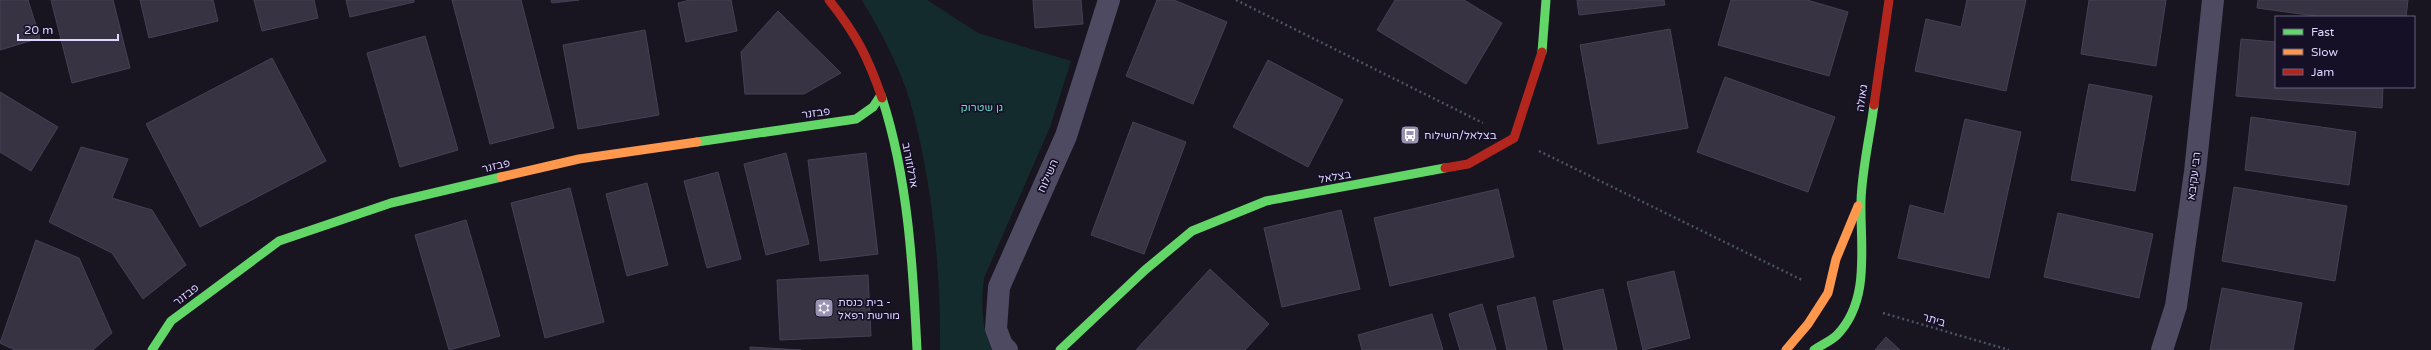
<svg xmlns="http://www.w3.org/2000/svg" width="2431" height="350" viewBox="0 0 2431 350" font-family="'Varela Round','Noto Sans Hebrew',sans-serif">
<rect width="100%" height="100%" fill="#181521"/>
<!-- green -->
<path fill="#142b2e" d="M862,0H927L978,33L1071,61L1050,127L984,278C981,304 981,326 992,350H940C941,269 932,179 910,101C899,65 881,32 862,0Z"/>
<!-- building -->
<path fill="#383343" stroke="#464055" d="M0,0H28L40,38L0,50Z
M51,0H113L130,68L72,83Z
M140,0H213L218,21L149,38Z
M254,0H314L318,18L262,31Z
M346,0H414V2L350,17Z
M452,0H521L554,128L490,144Z
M551,0H579L552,3Z
M690,0H731L737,31L686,42L678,3Z
M1033,0H1081L1083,24L1035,28Z
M1157,0H1174L1227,22L1193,104L1126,76Z
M1395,0H1464L1502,23L1466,84L1377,30Z
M1577,0H1664L1665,5L1579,15Z
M1731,0H1807L1848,12L1829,76L1718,45Z
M1967,0H2026L2006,91L1915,71L1926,19L1961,27Z
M2089,0H2166L2156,66L2081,54Z
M2258,0H2408L2406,17H2323L2257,8Z
M778,11L841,73L804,94H745L741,52Z
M1670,29L1688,128L1598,144L1580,45Z
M645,30L659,115L578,129L563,45Z
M425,36L458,150L400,167L367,53Z
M2241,39L2276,42V87H2383L2382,108L2236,96Z
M272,58L326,161L200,227L146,124Z
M1268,60L1343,100L1308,167L1233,127Z
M1725,77L1835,117L1808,192L1697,152Z
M2089,84L2152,96L2135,191L2071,180Z
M0,92L58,127L31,171L0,152Z
M2251,117L2356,132L2349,185L2245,170Z
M1965,119L2021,132L1989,278L1898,258L1910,205L1944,214Z
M1133,122L1186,142L1144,254L1091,235Z
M81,147L128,159L112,198L152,210L186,265L143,299L112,253L49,222Z
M786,153L809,244L766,255L744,164Z
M866,153L878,254L820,261L808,160Z
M718,172L741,259L707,268L684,181Z
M647,183L668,265L627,276L606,194Z
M2234,187L2347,206L2335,281L2222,261Z
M570,188L604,322L545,338L511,203Z
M1498,189L1514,257L1390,286L1374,218Z
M1341,210L1360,289L1282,307L1264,228Z
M2058,213L2153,234L2139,298L2044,277Z
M466,220L500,336L449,350L415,235Z
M36,240L79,258L112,333L93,350H15L0,343Z
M1210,269L1269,324L1245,350H1136Z
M1674,271L1690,338L1643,350L1627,282Z
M868,275L871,336L780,340L777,280Z
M2222,288L2302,303L2293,350H2210Z
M1603,289L1617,350H1564L1553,301Z
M1535,297L1547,350H1507L1497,306Z
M1482,304L1496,350H1460L1449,314Z
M1432,314L1443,350H1362L1358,335Z
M1886,337L1900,350H1875Z
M750,347L801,350H750Z"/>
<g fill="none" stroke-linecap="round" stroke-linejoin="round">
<!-- path -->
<path stroke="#495362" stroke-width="2.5" stroke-dasharray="2 3" stroke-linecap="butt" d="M1236,0L1483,123
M1539,151L1802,280
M1883,313L2009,350"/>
<!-- street -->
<path stroke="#4e4a62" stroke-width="22" d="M1007,350L1002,345L996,329L999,287L1066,136L1109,0
M2162,350L2176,306L2195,172L2213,0"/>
<!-- fast -->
<path stroke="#63d668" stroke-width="9" d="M1542,52L1546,0
M882,98C908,178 913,266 917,350
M697,142L856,119L873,107L881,95
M152,350L171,321L279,241L391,203L501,177
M1060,350L1145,270L1192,231L1266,201L1445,168
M1814,350C1821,345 1831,341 1837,335C1871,300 1860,246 1861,201C1862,169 1870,136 1874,105"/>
<!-- slow -->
<path stroke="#ff974d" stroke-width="9" d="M501,177L579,159L697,142
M1786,350L1808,324L1828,293L1836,259L1858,206"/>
<!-- jam -->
<path stroke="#b3261e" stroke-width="9" d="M829,0C856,34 868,57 882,98
M1874,105L1889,0
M1445,168L1468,164L1514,138L1542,52"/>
</g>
<!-- icons -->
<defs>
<symbol id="bus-square" viewBox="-11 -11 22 22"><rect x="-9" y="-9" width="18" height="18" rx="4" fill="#9992b1" stroke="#161026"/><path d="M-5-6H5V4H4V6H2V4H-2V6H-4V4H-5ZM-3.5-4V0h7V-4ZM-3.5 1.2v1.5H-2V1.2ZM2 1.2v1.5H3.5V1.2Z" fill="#fff"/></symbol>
<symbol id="synagogue-square" viewBox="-11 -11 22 22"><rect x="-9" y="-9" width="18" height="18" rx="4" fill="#9992b1" stroke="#161026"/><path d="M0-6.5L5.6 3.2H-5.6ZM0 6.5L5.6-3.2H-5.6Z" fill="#fff"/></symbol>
</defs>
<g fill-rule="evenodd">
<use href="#bus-square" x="1399" y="124" width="22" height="22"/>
<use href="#synagogue-square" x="813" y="297" width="22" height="22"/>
</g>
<g text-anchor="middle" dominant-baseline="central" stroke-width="3.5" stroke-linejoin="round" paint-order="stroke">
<!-- street labels -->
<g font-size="11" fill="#dfd5fe" stroke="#161026">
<text transform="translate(1862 98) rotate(-82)">גאולה</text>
<text transform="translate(816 113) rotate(-8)">פבזנר</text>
<text transform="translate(910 165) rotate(79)">ארלוזורוב</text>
<text transform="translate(496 166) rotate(-13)">פבזנר</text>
<text transform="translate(1048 176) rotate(-66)">השילוח</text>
<text transform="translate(2194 176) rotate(-83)">רבי עקיבא</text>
<text transform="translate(1335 177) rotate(-10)">בצלאל</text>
<text transform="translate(186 295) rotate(-37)">פבזנר</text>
<text transform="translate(1934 320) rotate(16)">ביתר</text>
</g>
<!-- park labels -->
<g font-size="11" fill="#61dfcd" stroke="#161026">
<text x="982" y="107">גן שטרוק</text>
</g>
<!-- poi labels -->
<g font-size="11" fill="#dfd5fe" stroke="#161026" text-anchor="start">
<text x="1424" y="135">בצלאל/השילוח</text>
<text x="838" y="302">בית כנסת -<tspan x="838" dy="13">מורשת רפאל</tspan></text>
</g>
</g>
<!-- legend -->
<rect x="2275" y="16" width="140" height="72" fill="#161026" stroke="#665f7c"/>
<rect x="2283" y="29" width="20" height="6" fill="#63d668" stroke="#665f7c"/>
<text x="2311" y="36" font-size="12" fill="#dfd5fe">Fast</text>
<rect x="2283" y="49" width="20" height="6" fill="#ff974d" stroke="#665f7c"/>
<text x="2311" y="56" font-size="12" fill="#dfd5fe">Slow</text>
<rect x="2283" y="69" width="20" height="6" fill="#b3261e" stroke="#665f7c"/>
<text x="2311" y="76" font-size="12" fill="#dfd5fe">Jam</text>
<!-- scale -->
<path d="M18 34v6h100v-6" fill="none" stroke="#dfd5fe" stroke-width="2"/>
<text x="24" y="34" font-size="12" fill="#dfd5fe" stroke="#161026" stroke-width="3" paint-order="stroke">20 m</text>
</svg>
